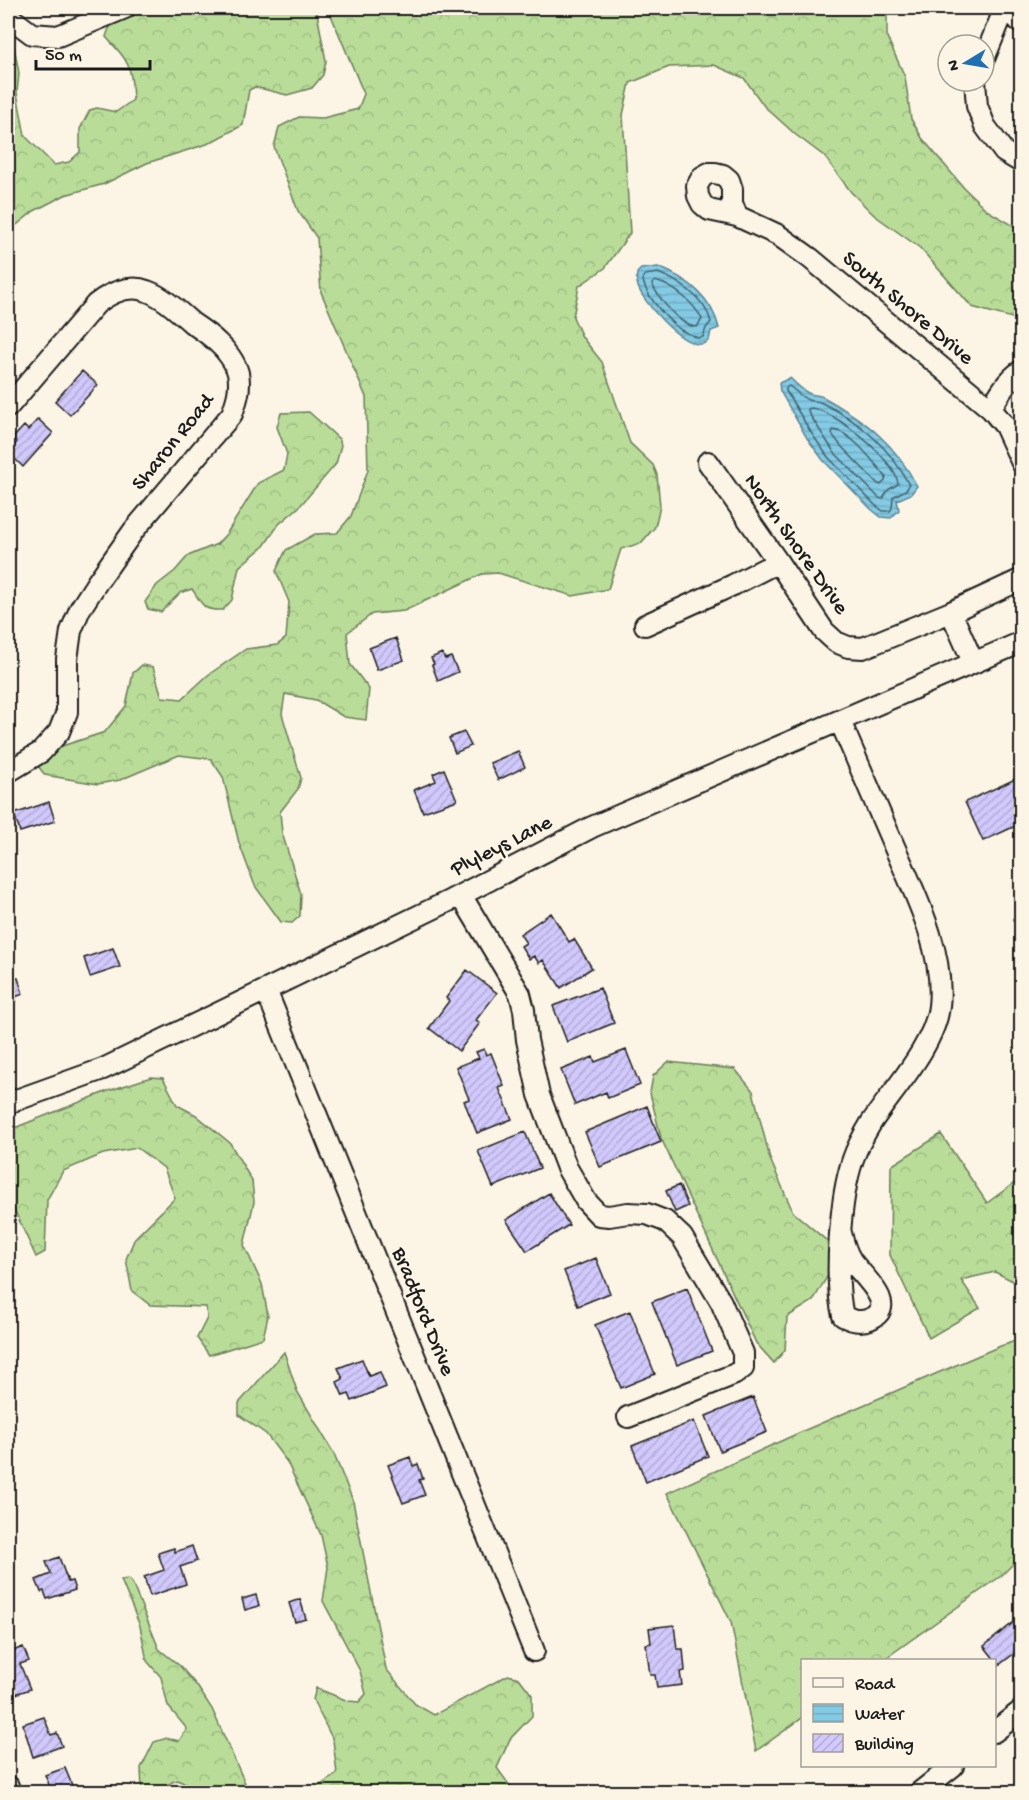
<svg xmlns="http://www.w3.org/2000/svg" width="1029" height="1800" viewBox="0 0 1029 1800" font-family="'Gochi Hand',sans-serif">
<defs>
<pattern id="forest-crowns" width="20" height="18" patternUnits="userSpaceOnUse" patternTransform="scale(1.5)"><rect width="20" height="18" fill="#b9dd98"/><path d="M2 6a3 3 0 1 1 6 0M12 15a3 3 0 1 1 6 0" fill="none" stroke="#9ebd82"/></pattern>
<pattern id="water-rules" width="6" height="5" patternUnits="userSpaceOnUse" patternTransform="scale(1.5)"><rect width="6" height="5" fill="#83cae4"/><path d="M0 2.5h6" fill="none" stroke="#71adc3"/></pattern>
<pattern id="building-hatch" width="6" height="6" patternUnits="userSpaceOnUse" patternTransform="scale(1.5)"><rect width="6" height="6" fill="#d1c8fb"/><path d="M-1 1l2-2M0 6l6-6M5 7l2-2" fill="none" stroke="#b3abd7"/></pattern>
</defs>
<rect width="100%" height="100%" fill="#fcf5e5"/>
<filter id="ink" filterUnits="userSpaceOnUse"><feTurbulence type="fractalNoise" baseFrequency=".0167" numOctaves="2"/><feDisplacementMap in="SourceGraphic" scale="12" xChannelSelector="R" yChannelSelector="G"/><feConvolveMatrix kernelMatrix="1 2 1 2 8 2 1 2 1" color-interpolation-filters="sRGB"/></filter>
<g filter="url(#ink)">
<!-- forest -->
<path fill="url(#forest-crowns)" stroke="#6a7c5a" stroke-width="1.5" d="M148,8H314L317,13L326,61L323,75L312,88L287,95L255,87L249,90L243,125L207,144L147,163L104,184L65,195L34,211L8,232V32L14,46L19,73L17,93L25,136L54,165L69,162L80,152V129L90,110L97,108L116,112L133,100C131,64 130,63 106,37C112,13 127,13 148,8Z
M328,8H887V37L905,77L911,119L922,138L964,188L988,211L1021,230V314L1012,318L972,307L920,248L874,215L851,192L824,156L796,135L764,106L744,78L714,65L669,67L630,83L623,115L630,233L605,268L579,286L573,317L582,337L602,362L630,443L653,465L657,475L660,506L655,527L641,543L621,549L608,589L573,596L498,573L482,574L404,611L372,614L347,633L350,664L369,689L366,720L344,717L316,700L285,694L282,714L301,778L298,789L280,812L282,833L301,894L300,916L292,923L281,922L255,886L239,843L223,777L211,759L179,755L120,780L98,784L45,775L38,766L53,749L105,732L126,706L133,673L142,665L153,667L162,697L182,699L208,675L246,649L277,645L286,638L289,602L276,571L286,550L315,534L337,533L351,516L368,470L366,397L321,292L317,238L298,211L274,147L279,127L299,117L323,118L358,109L364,94Z
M309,412L339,439L341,445L336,464L299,507L279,524L264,546L239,567L232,600L223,610C202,611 203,605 192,589L180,593L161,612L148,609L145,602L157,585L175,571L188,556L217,544L227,533L258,483L284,470L287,454L277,427L281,413Z
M668,1062L735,1069L753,1091L770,1159L793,1212L827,1241L832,1268L813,1301L787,1317L785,1350L774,1363L756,1343L661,1138L650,1093L653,1076Z
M151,1077L163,1078L177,1105L196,1115L230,1143L252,1181L254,1202L244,1245L262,1284L268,1316L263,1338L209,1355L197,1338L207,1318L206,1307L150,1305L132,1291L126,1259L135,1238L175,1198L164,1168L137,1148L103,1154L63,1171L47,1200L45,1252L36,1257L8,1196V1147L9,1130L108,1091Z
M941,1134L987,1203L1021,1178V1285L995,1272L961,1280L980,1308L929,1338L890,1255L891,1166Z
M1021,1339V1556L1001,1576L883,1660H802V1718L756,1751L731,1622L667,1493L803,1431L998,1347Z
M284,1352L297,1391L333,1452L353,1501L386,1669L415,1704L434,1715L508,1675L519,1678L532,1695V1716L510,1739L497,1768L510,1786L522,1792H310L337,1774L333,1740L313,1700L316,1688L348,1701L359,1702L366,1694L360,1671L323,1601L328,1567L321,1535L287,1462L266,1434L239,1415V1403Z
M128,1579L132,1583L159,1649L180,1666L197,1686L212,1709L249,1792H193L189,1786L178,1780L172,1782L159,1792H145L142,1791L141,1768L154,1742L167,1738L179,1741L187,1729L168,1706L161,1677L147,1661L140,1626L121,1580Z"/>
<!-- water -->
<path fill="url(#water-rules)" stroke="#5a8494" stroke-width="1.5" d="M658,267C687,278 711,296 719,328L711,331L709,340C707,342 704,344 701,344C682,347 640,300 637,283C636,279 637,276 637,273L641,269Z
M790,378C795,383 801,389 808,393C813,396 819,394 825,398C867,422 894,442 917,486L911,494L897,500L899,510L891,518L881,517L871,509L823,460L807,438L780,391L779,383Z"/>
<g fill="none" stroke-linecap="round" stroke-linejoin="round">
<!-- shore -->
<path stroke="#45626c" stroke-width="1.5" d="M658,273C679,281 705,298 711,322L706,328L703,337L698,338C692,335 686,333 681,330C668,321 642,292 643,277L645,275Z
M655,281C674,286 693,302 702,319L697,327C681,327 659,299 652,284Z
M789,386C795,390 801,397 808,400C813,402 817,400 822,403C858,420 891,448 909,485L907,489L893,497L892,508L890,511H883L875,505L828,457L812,434L786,391V388Z
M811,408C834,410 897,461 898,484L888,490L883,499L879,498L834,452L808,412V409Z
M833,430C852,432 874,463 886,477L885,481L881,485L878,484L841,446L832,434Z"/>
</g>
<!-- building -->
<path fill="url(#building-hatch)" stroke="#1c1c1c" stroke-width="1.5" d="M82,371L98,385L70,415L55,401Z
M38,419L53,433L23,467L8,452L17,442L13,438L24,426L28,430Z
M396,638L404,660L377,670L369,648Z
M442,653L445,659L451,657L458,672L438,681L432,665L434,664L431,658Z
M464,732L471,746L455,753L449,738Z
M518,751L525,767L498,780L490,763Z
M444,769L457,800L423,812L414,790L436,781L433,774Z
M1022,776V823L983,841L965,802Z
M49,802L55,821L20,832L14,814Z
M551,913L569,942L574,939L592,968L561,988L543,960L539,963L534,956L529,959L521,946L526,943L520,934Z
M1022,915V939H1021L1013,919Z
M113,948L120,967L90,977L84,958Z
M467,970L497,993L476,1020L480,1023L459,1051L429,1028L449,1001L446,998Z
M18,978L23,994L15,997L16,1001L8,1003V981Z
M600,988L614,1023L567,1042L553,1006Z
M484,1049L486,1055L491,1053L504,1086L499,1088L512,1119L477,1133L464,1101L469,1099L456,1067L479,1058L476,1052Z
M626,1050L640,1085L608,1098L606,1092L575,1105L561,1070L593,1057L595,1062Z
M647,1106L661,1142L600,1167L585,1132Z
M525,1132L540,1168L493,1187L478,1151Z
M679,1185L688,1206L675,1212L666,1191Z
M549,1193L569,1225L527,1251L506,1220Z
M596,1258L610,1293L578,1306L564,1271Z
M687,1288L712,1351L677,1365L652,1302Z
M630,1311L655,1374L621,1388L595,1325Z
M362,1359L369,1376L380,1372L386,1387L352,1401L349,1394L343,1396L337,1382L343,1379L338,1368Z
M753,1397L767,1432L720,1451L706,1416Z
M694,1421L708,1456L646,1482L632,1446Z
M410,1457L413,1466L418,1464L423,1479L419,1480L425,1495L403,1503L388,1465Z
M192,1546L197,1561L180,1567L186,1584L150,1596L144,1577L164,1570L158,1553L174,1548L175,1552Z
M59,1557L68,1582L72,1581L75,1590L47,1599L44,1591L41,1592L36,1580L51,1574L46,1562Z
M256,1595L259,1606L245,1610L242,1599Z
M300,1599L306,1619L295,1622L289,1603Z
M1014,1622L1022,1631V1651L1017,1655L1015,1653L999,1665L984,1646Z
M674,1625L677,1649H683L685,1671L680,1672L682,1685L657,1688L655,1675H650L646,1644L651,1643L649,1628Z
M23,1647L29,1661L20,1664L30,1689L10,1696L8,1689V1653Z
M44,1717L51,1735L57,1733L62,1746L33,1757L23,1724Z
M65,1768L74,1790L80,1787L82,1792H49V1791L51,1790L45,1775Z"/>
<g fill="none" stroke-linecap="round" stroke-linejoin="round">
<defs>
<path id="minor" d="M1007,8L1022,24
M8,16L32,34L58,36L125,8
M984,59L1005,8
M975,81L977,106L985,126L1004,152L1019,161L1022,160
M737,216L732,203V189L729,180L723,175L715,173H709L702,177L697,186L698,196L702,204L709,210L737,216L778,235L810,258L991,409L1005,426L1022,463
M8,407L96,304C110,293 129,284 147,291C164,297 179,312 192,323C201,329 210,335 218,343C226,350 235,362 238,373C241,388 237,400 232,414L134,530L98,581L80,609L71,631L67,659V712L59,732L41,752L8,772
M991,409C999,394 1007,380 1022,370
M708,462L778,562L824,631L836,642L848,647L863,648L951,612
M645,625L733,585L778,562
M973,662L951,612L1022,579
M840,721C858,762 876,804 894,846C915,894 945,952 939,1006C935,1045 893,1090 871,1123C865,1133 857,1147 853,1159C840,1196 834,1279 843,1316C852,1321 860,1323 870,1319C901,1306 859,1273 851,1260C846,1252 843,1242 841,1233
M461,895L520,994L524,1010L527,1040L539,1095L567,1168L586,1201L599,1215L609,1216L628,1213L647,1214L665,1221L682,1237L721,1302L743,1353V1368L735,1374L628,1417
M266,990L534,1651
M8,1103L103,1069L451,900L592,827L1022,642
M994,1732L1022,1710
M8,1786L10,1792
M920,1792L953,1766"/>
</defs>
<!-- minor casing -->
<use href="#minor" stroke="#1c1c1c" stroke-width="24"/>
<!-- minor -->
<use href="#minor" stroke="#fcf5e5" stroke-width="20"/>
</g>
</g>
<g text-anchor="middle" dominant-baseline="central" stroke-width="5" stroke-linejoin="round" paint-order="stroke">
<!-- street labels -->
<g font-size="22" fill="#1c1c1c" stroke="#fcf5e5">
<text transform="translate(907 309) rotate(40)">South Shore Drive</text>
<text transform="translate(174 443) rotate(-51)">Sharon Road</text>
<text transform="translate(795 545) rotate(55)">North Shore Drive</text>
<text transform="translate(502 847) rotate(-27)">Plyleys Lane</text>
<text transform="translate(422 1312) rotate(68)">Bradford Drive</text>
</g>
</g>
<!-- margin -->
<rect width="1029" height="1800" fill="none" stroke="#fcf5e5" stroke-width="30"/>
<rect x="15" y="15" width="999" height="1770" fill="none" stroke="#1c1c1c" stroke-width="2" filter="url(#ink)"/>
<!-- legend -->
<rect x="801" y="1659" width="195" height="108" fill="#fcf5e5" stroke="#a29e95" stroke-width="1.5"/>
<rect x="813" y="1678" width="30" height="9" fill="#fcf5e5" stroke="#a29e95" stroke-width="1.5"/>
<text x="855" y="1689" font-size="18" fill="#1c1c1c">Road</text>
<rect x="813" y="1704" width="30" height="18" fill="url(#water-rules)" stroke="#a29e95" stroke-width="1.5"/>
<text x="855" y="1719" font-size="18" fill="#1c1c1c">Water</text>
<rect x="813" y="1734" width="30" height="18" fill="url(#building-hatch)" stroke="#a29e95" stroke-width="1.5"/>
<text x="855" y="1749" font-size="18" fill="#1c1c1c">Building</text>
<!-- north arrow -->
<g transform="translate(966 63) rotate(259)"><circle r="28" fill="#fcf5e5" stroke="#a29e95" stroke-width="1.5"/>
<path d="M0-4.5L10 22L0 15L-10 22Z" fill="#1f6fb2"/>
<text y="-9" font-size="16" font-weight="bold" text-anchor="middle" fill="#1c1c1c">N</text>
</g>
<!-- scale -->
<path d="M36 60v9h114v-9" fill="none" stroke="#1c1c1c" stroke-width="3"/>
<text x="45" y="60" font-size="18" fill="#1c1c1c" stroke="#fcf5e5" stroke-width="4.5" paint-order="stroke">50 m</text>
</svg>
